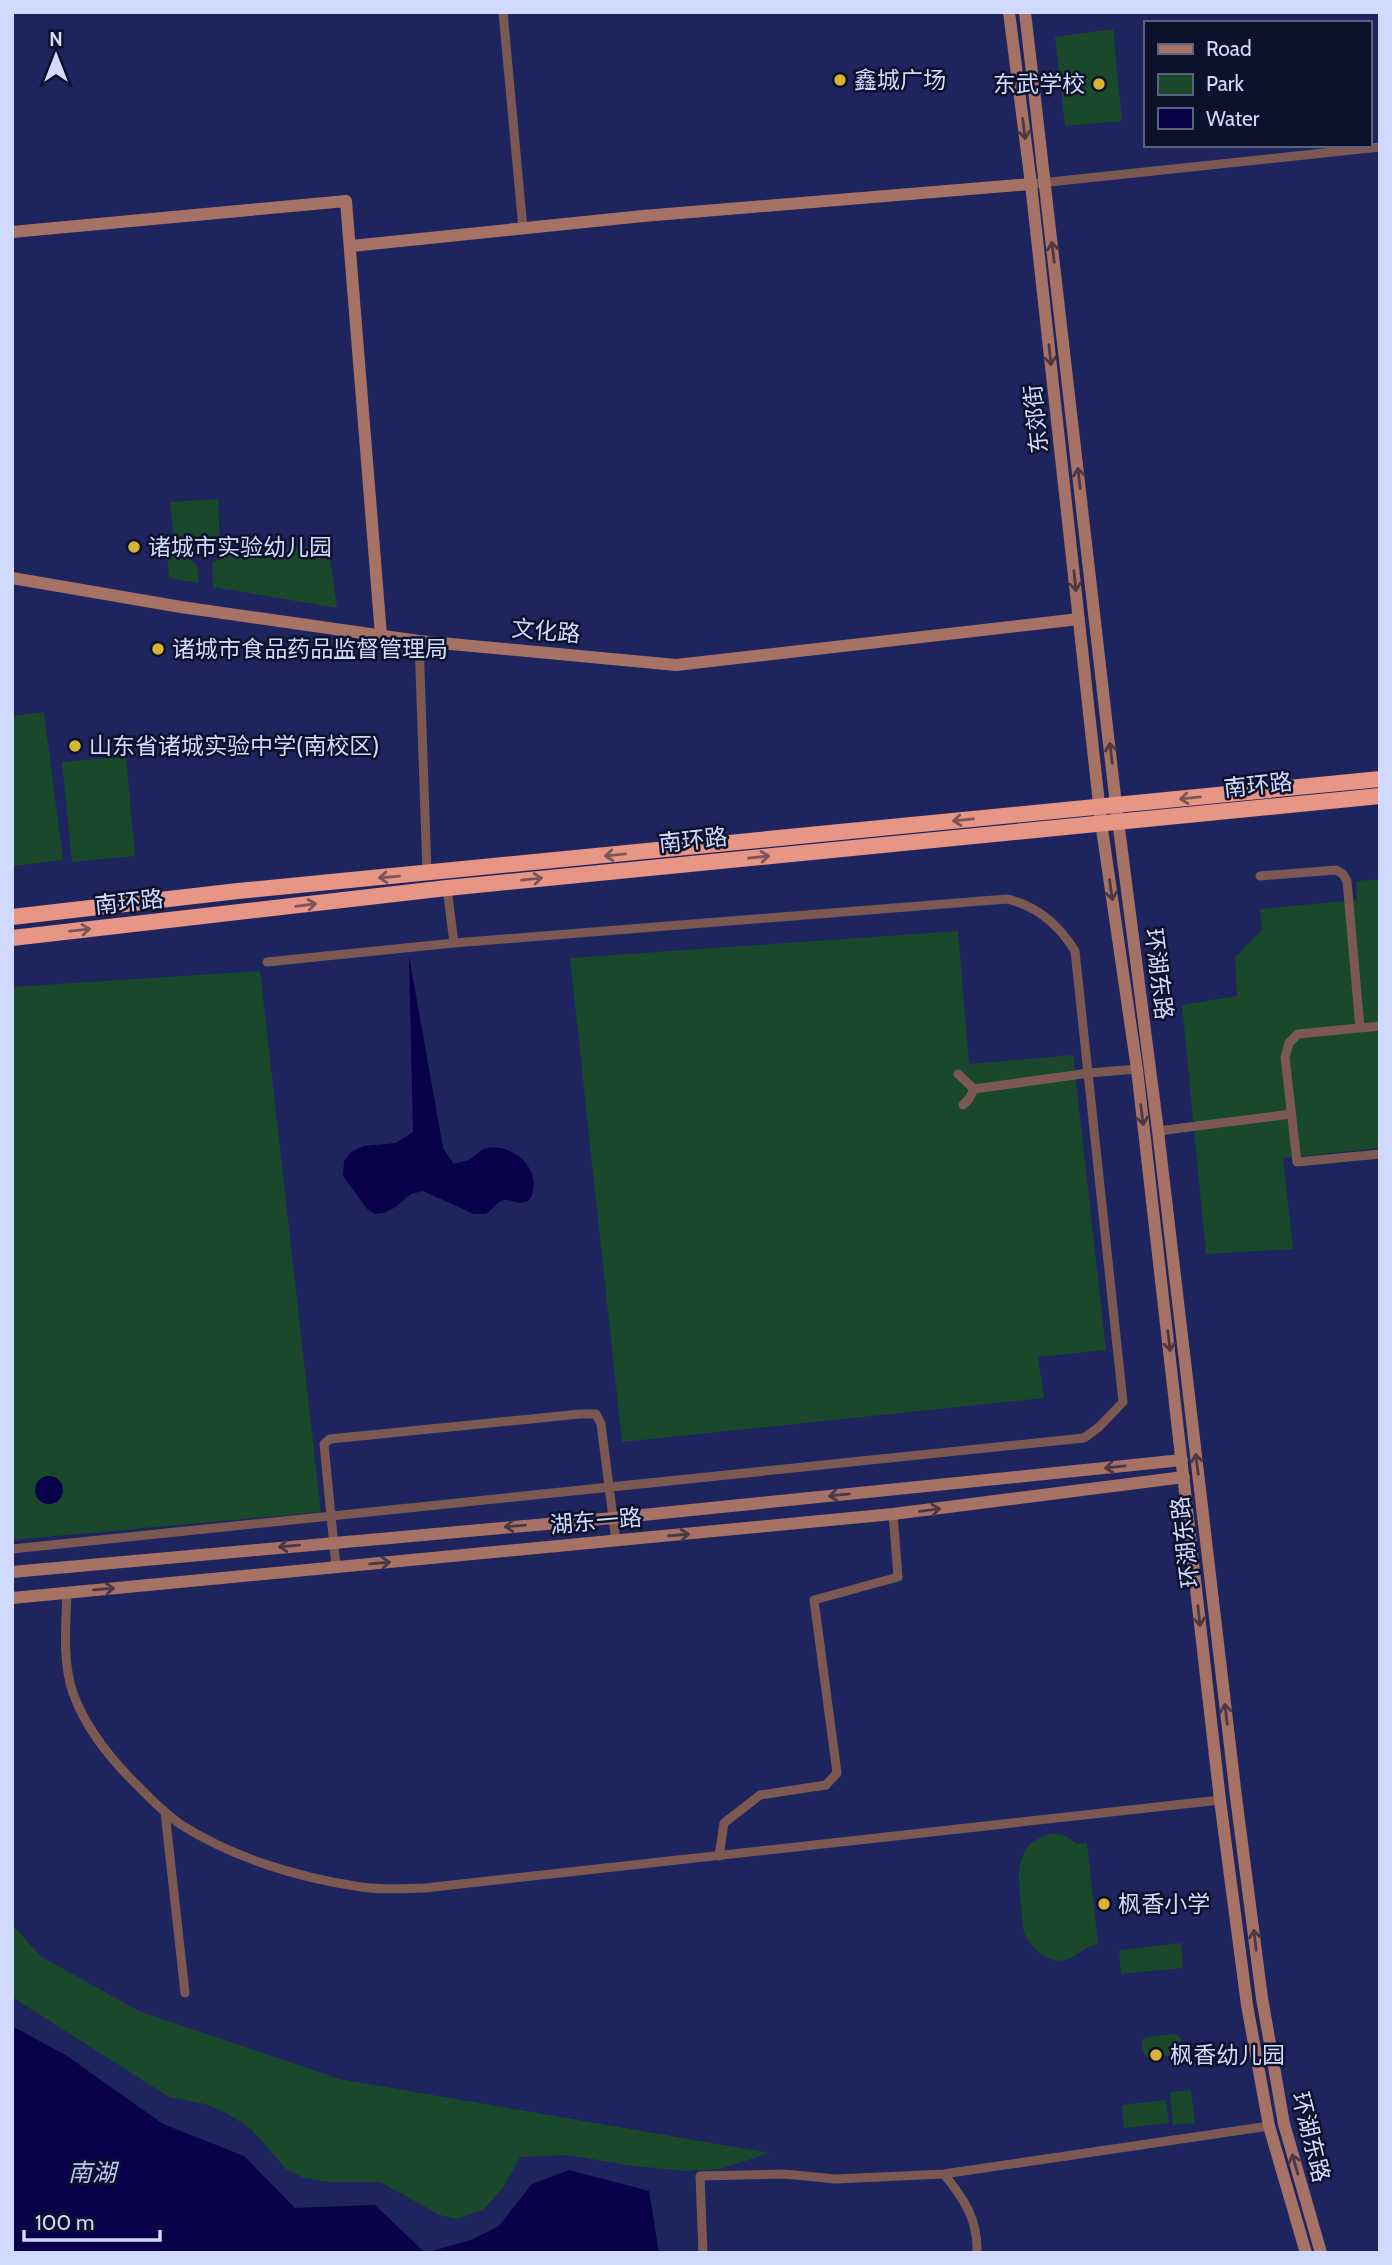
<svg xmlns="http://www.w3.org/2000/svg" width="1392" height="2265" viewBox="0 0 1392 2265" font-family="Cabin,'Noto Sans SC',sans-serif">
<rect width="100%" height="100%" fill="#1d245e"/>
<!-- green -->
<path fill="#1a482a" d="M1113,29L1122,121L1065,126L1055,37Z
M218,499L220,540C203,554 191,553 174,539L170,502Z
M166,543L197,565L199,583L169,578Z
M328,545L337,608L213,587L212,563L230,552Z
M44,712L63,860L12,866V716Z
M126,756L135,856L72,862L62,762Z
M1380,879V1148L1283,1158L1293,1249L1206,1254L1182,1005L1237,996L1235,957L1262,930L1260,909L1357,900L1356,881Z
M958,931L969,1064L1073,1055L1106,1350L1038,1357L1044,1398L622,1442L570,958Z
M260,971L321,1512L12,1540V987Z
M1049,1834C1061,1834 1068,1835 1076,1844L1087,1843L1098,1944C1081,1946 1074,1964 1054,1960C1043,1957 1029,1946 1025,1935C1022,1926 1018,1880 1019,1870C1020,1863 1023,1854 1026,1849C1032,1841 1040,1838 1049,1834Z
M12,1924L40,1956L139,2011L339,2079L770,2153L720,2169L685,2171L634,2166L567,2155L520,2157L503,2188L483,2210L456,2219L440,2215L380,2182H330L304,2178L286,2169L251,2129L228,2114L205,2104L169,2097L12,1997Z
M1181,1943L1183,1968L1121,1974L1119,1950Z
M1174,2034L1179,2036L1183,2044L1178,2055L1149,2058L1145,2056L1142,2047L1143,2039L1147,2037Z
M1191,2090L1195,2123L1173,2125L1170,2092Z
M1166,2100L1169,2123L1124,2128L1122,2105Z"/>
<!-- water -->
<path fill="#0a014b" d="M409,956L443,1148L454,1164C459,1162 466,1162 470,1159C477,1155 480,1149 488,1148C512,1144 538,1166 533,1190C533,1193 531,1198 529,1200C521,1207 510,1198 503,1200C496,1203 492,1210 486,1214H474L423,1191L411,1194L394,1208L384,1213L375,1214L368,1210L343,1176L344,1161L352,1151L364,1146L396,1143L413,1132Z
M35 1490a14 14 0 1 1 28 0a14 14 0 1 1-28 0Z
M12,2026L67,2056L163,2124L244,2156L295,2208L375,2205L425,2253L471,2240L499,2226L532,2184L569,2170L649,2191L659,2253H12Z"/>
<g fill="none" stroke-linecap="round" stroke-linejoin="round">
<!-- street -->
<path stroke="#7b5952" stroke-width="9" d="M503,12L523,229
M1031,184L1380,147
M419,641L427,873
M1260,876L1336,870L1343,874L1347,881L1360,1028
M447,888L454,943
M1380,1026L1298,1034L1289,1043L1285,1057L1297,1162L1380,1154
M958,1074L974,1089L1089,1073L1137,1069
M963,1105L969,1099L974,1089
M1158,1131L1291,1114
M12,1549L1084,1438L1099,1427L1123,1402L1075,951C1059,925 1038,906 1007,899L454,943L267,962
M336,1567L324,1444L330,1439L580,1414H596L601,1424L616,1541
M67,1592C66,1625 62,1661 73,1693C85,1726 105,1752 129,1777C145,1793 161,1811 180,1824C233,1858 299,1878 361,1887C382,1890 404,1889 425,1888L1220,1800
M165,1812L185,1993
M719,1856L724,1823L760,1795L826,1785L837,1773L814,1600L898,1577L893,1514
M944,2174C964,2199 978,2219 977,2253
M703,2253L700,2176L784,2174L836,2179L944,2174L1269,2126"/>
<!-- secondary -->
<path stroke="#a77266" stroke-width="12" d="M1009,12L1031,184L1101,822L1137,1069L1220,1800L1247,2005L1269,2126L1306,2253
M1025,12L1116,805L1158,1131L1236,1797L1262,1998L1284,2124L1321,2253
M12,232L346,201L381,635
M351,246L643,216L1031,184
M12,578L181,607L419,641L676,665L1079,619
M12,1572L613,1518L1182,1460
M12,1598L893,1514L1184,1477"/>
<!-- highway -->
<path stroke="#e79584" stroke-width="16" d="M12,917L238,891L1380,779
M12,938L447,888L1380,796"/>
</g>
<!-- one-way arrows -->
<defs><path id="oneway-shaft" d="M-6 0H5M1.5-3L5.5 0L1.5 3" fill="none" stroke-width="1.6" stroke-linecap="round" stroke-linejoin="round" transform="scale(1.75)"/></defs>
<g stroke="#4b3843">
<use href="#oneway-shaft" transform="translate(1024 129) rotate(83)"/>
<use href="#oneway-shaft" transform="translate(1053 252) rotate(-97)"/>
<use href="#oneway-shaft" transform="translate(1050 355) rotate(84)"/>
<use href="#oneway-shaft" transform="translate(1079 478) rotate(-97)"/>
<use href="#oneway-shaft" transform="translate(1075 581) rotate(84)"/>
<use href="#oneway-shaft" transform="translate(1111 753) rotate(-97)"/>
<use href="#oneway-shaft" transform="translate(1111 890) rotate(82)"/>
<use href="#oneway-shaft" transform="translate(1142 1115) rotate(83)"/>
<use href="#oneway-shaft" transform="translate(1169 1341) rotate(83)"/>
<use href="#oneway-shaft" transform="translate(1197 1464) rotate(-97)"/>
<use href="#oneway-shaft" transform="translate(1115 1467) rotate(174)"/>
<use href="#oneway-shaft" transform="translate(839 1495) rotate(174)"/>
<use href="#oneway-shaft" transform="translate(930 1510) rotate(-7)"/>
<use href="#oneway-shaft" transform="translate(515 1526) rotate(175)"/>
<use href="#oneway-shaft" transform="translate(679 1535) rotate(-5)"/>
<use href="#oneway-shaft" transform="translate(289 1546) rotate(175)"/>
<use href="#oneway-shaft" transform="translate(380 1563) rotate(-5)"/>
<use href="#oneway-shaft" transform="translate(104 1589) rotate(-5)"/>
<use href="#oneway-shaft" transform="translate(1199 1616) rotate(84)"/>
<use href="#oneway-shaft" transform="translate(1226 1714) rotate(-97)"/>
<use href="#oneway-shaft" transform="translate(1255 1940) rotate(-97)"/>
<use href="#oneway-shaft" transform="translate(1295 2164) rotate(-106)"/>
</g>
<g stroke="#7a5458">
<use href="#oneway-shaft" transform="translate(1190 798) rotate(174)"/>
<use href="#oneway-shaft" transform="translate(963 820) rotate(174)"/>
<use href="#oneway-shaft" transform="translate(615 855) rotate(174)"/>
<use href="#oneway-shaft" transform="translate(759 857) rotate(-6)"/>
<use href="#oneway-shaft" transform="translate(389 877) rotate(175)"/>
<use href="#oneway-shaft" transform="translate(532 879) rotate(-6)"/>
<use href="#oneway-shaft" transform="translate(306 905) rotate(-7)"/>
<use href="#oneway-shaft" transform="translate(80 930) rotate(-6)"/>
</g>
<!-- markers -->
<g fill="#d8b434" stroke="#0d122b" stroke-width="2.5">
<circle cx="840" cy="80" r="7"/>
<circle cx="1099" cy="84" r="7"/>
<circle cx="134" cy="547" r="7"/>
<circle cx="158" cy="649" r="7"/>
<circle cx="75" cy="746" r="7"/>
<circle cx="1104" cy="1904" r="7"/>
<circle cx="1156" cy="2055" r="7"/>
</g>
<g text-anchor="middle" dominant-baseline="central" stroke-width="5" stroke-linejoin="round" paint-order="stroke">
<!-- poi labels -->
<g font-size="23" fill="#d0daff" stroke="#0d122b" text-anchor="start">
<text x="854" y="80">鑫城广场</text>
<text x="1085" y="84" text-anchor="end">东武学校</text>
<text x="148" y="547">诸城市实验幼儿园</text>
<text x="172" y="649">诸城市食品药品监督管理局</text>
<text x="89" y="746">山东省诸城实验中学(南校区)</text>
<text x="1118" y="1904">枫香小学</text>
<text x="1170" y="2055">枫香幼儿园</text>
</g>
<!-- street labels -->
<g font-size="23" fill="#d0daff" stroke="#0d122b">
<text transform="translate(1036 419) rotate(-96)">东郊街</text>
<text transform="translate(546 631) rotate(5)">文化路</text>
<text transform="translate(1258 785) rotate(-6)">南环路</text>
<text transform="translate(693 840) rotate(-6)">南环路</text>
<text transform="translate(129 902) rotate(-6)">南环路</text>
<text transform="translate(1159 974) rotate(83)">环湖东路</text>
<text transform="translate(596 1521) rotate(-5)">湖东一路</text>
<text transform="translate(1185 1542) rotate(-97)">环湖东路</text>
<text transform="translate(1311 2137) rotate(76)">环湖东路</text>
</g>
<!-- water labels -->
<g font-size="24" font-style="italic" fill="#b7c5f8" stroke="#0d122b">
<text x="92" y="2172">南湖</text>
</g>
</g>
<!-- border -->
<rect width="1392" height="2265" fill="none" stroke="#d0daff" stroke-width="28"/>
<!-- legend -->
<rect x="1144" y="21" width="228" height="126" fill="#0d122b" stroke="#5b6280" stroke-width="2"/>
<rect x="1158" y="44" width="35" height="10" fill="#a77266" stroke="#5b6280" stroke-width="2"/>
<text x="1206" y="56" font-size="21" fill="#d0daff">Road</text>
<rect x="1158" y="74" width="35" height="21" fill="#1a482a" stroke="#5b6280" stroke-width="2"/>
<text x="1206" y="91" font-size="21" fill="#d0daff">Park</text>
<rect x="1158" y="108" width="35" height="21" fill="#0a014b" stroke="#5b6280" stroke-width="2"/>
<text x="1206" y="126" font-size="21" fill="#d0daff">Water</text>
<!-- north arrow -->
<g transform="translate(56 56)" stroke="#0d122b" stroke-width="5" paint-order="stroke">
<path d="M0-5L12 26L0 18L-12 26Z" fill="#d0daff"/>
<text y="-10" font-size="19" font-weight="bold" text-anchor="middle" fill="#d0daff">N</text>
</g>
<!-- scale -->
<path d="M24 2230v10h136v-10" fill="none" stroke="#d0daff" stroke-width="3.5"/>
<text x="35" y="2230" font-size="21" fill="#d0daff" stroke="#0d122b" stroke-width="5" paint-order="stroke">100 m</text>
</svg>
